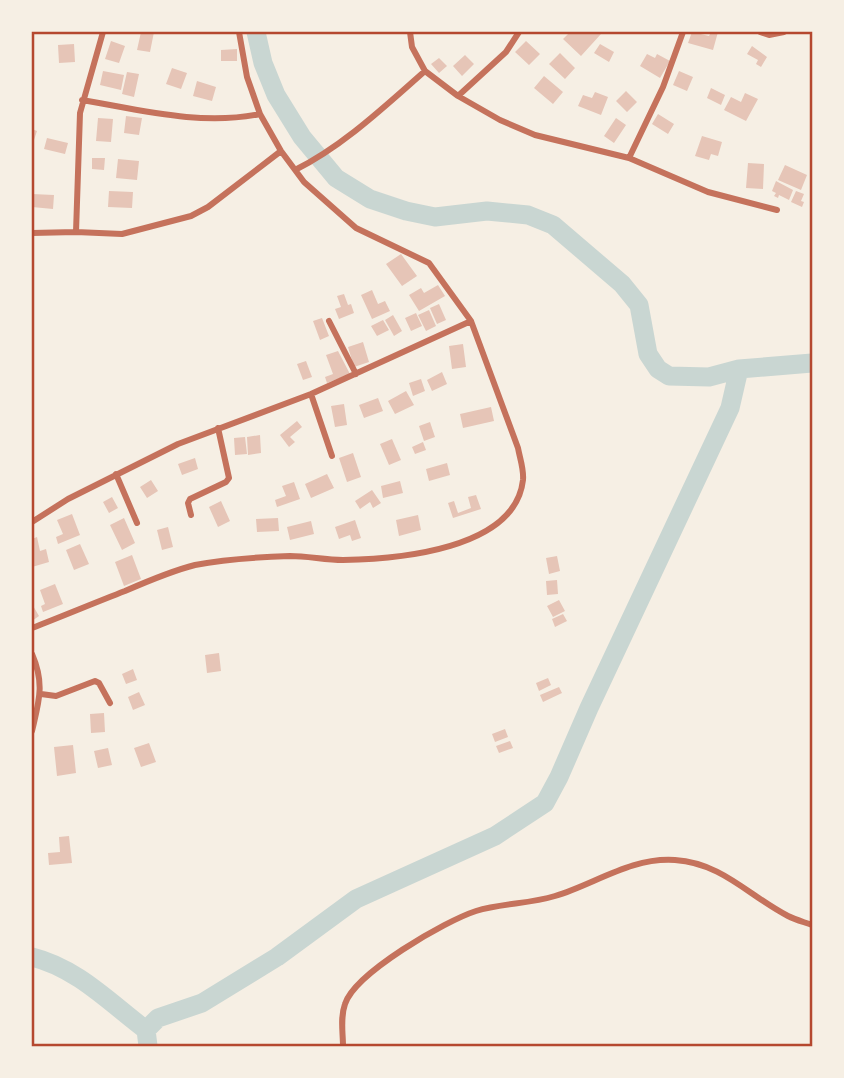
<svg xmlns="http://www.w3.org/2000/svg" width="844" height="1078" viewBox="0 0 844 1078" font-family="'Open Sans',sans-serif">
<rect width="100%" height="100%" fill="#f6efe4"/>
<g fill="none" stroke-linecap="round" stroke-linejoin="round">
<!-- river -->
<path stroke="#c9d6d2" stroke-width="19" d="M256,32L263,63L276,95L302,137L336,178L370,199L406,211L435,217L487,211L528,215L553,225L622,284L639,305L648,354L658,369L669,376L709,377L739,369L812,363
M32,957C77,968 110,1003 146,1030
M148,1046L146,1030L158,1018L202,1003L277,957L356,899L495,836L545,803L559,777L589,708L730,408L739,369"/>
</g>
<!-- building -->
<path fill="#e6c5b7" d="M141,32H154L150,52L137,50Z
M570,32H598L601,34L581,56L563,39Z
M692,32L709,36L711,32H718L713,50L688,43Z
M111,41L125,46L119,63L105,59Z
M526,41L540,54L529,65L515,52Z
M74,44L75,62L59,63L58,45Z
M600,44L614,52L609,62L594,53Z
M752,46L767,57L761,67L756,64L758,60L747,54Z
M237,49V61H221V50Z
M560,53L575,68L565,79L549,64Z
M647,54L655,58L657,54L670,61L660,78L640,66Z
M465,55L474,64L462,76L453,66Z
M439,58L447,66L439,73L431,64Z
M172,68L187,73L181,89L166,84Z
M103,71L124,75L121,90L100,85Z
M679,71L693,77L687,91L673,85Z
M127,72L139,74L134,97L122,94Z
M544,76L563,92L553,104L534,88Z
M197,81L216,87L212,101L193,96Z
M711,88L725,95L721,105L707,98Z
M626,91L637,102L627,112L616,101Z
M595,92L608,97L601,115L578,106L583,95L592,98Z
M745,93L758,99L746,121L724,110L731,97L741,102Z
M658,114L674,124L668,134L652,124Z
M126,116L142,118L139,135L124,133Z
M98,118L113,119L111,142L96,141Z
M616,118L626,125L614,143L604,136Z
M32,129L37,131L32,146Z
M702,136L722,142L718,156L711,154L709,160L695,156Z
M47,138L68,143L65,154L44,149Z
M92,158H105L104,170L92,169Z
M118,159L139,161L137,180L116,178Z
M748,163L764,164L763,189L746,188Z
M785,165L807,175L801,190L778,180Z
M776,181L793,190L789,200L779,195L778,198L774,196L776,193L772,191Z
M109,191L133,192L132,208L108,207Z
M796,191L804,194L801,201L804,202L802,207L791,202Z
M32,194L54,195L53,209L32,207Z
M401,254L417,276L402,286L386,264Z
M438,285L445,296L419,311L409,295L421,288L424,293Z
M372,290L378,304L385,301L390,311L372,319L361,295Z
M344,294L348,305L351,304L354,313L339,319L335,309L341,307L337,296Z
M439,304L446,320L437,324L430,308Z
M429,310L436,326L426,331L418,315Z
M416,313L422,326L411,331L405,318Z
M393,315L402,331L394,336L385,320Z
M322,318L329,336L320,340L313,321Z
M383,320L389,330L377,336L371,326Z
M363,342L369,362L354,367L348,347Z
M463,344L466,367L452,369L449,346Z
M338,351L350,374L327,383L325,377L333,374L326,355Z
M306,361L312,377L303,380L297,364Z
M442,372L447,384L432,391L427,380Z
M421,379L425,391L413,396L409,383Z
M406,391L414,405L395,414L388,401Z
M378,398L383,411L364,418L359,405Z
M344,404L347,425L335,427L331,406Z
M491,407L494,421L463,428L460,414Z
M297,421L302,427L290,437L295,442L289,447L280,435Z
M430,422L435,437L424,441L419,426Z
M260,435L261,453L248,455L247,437Z
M245,437L247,454L235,455L234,438Z
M392,439L401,460L389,465L380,444Z
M423,442L426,450L415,454L412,447Z
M353,453L361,477L347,482L339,458Z
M195,458L198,469L182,475L178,464Z
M447,463L450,475L429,481L426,469Z
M327,474L334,488L311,498L305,484Z
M151,480L158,491L147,498L140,487Z
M400,481L403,493L383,498L381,486Z
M294,482L300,499L277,507L275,500L286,496L282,486Z
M372,490L381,503L373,508L370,502L360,509L355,501Z
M476,495L481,509L453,518L448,503L454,501L458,513L471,508L468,497Z
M112,497L118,508L109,513L103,502Z
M221,501L230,521L218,527L209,507Z
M72,514L80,535L58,544L56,537L63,534L57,520Z
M418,515L421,530L399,536L396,520Z
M124,518L135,543L122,550L110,525Z
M278,518L279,531L257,532L256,519Z
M355,520L361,538L352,541L350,535L339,539L335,527Z
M311,521L314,534L290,540L287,527Z
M168,527L173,547L162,550L157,530Z
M37,537L40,551L46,549L49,562L32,567V539Z
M80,544L89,564L74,570L66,550Z
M132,555L141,579L124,586L115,562Z
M557,556L560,571L549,574L546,558Z
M557,580L558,594L547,595L546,581Z
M55,584L63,604L43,612L41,606L45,604L40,590Z
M559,600L565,611L553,617L547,606Z
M32,604L39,616L32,621Z
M563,614L567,621L555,627L552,619Z
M219,653L221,671L207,673L205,655Z
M133,669L137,680L126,684L122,674Z
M548,678L551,685L539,691L536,683Z
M559,687L562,693L543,702L540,695Z
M139,692L145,705L133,710L128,697Z
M104,713L105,732L91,733L90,714Z
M505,729L508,737L495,742L492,734Z
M510,741L513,748L499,753L496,746Z
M149,743L156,762L141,767L134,748Z
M73,745L76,773L57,776L54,747Z
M108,748L112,765L98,768L94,751Z
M69,836L72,863L49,865L48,853L60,852L59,837Z"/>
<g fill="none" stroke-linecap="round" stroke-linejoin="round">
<!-- minor -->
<path stroke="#c5725c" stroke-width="6" d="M410,32L412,47L425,71L458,96L500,120L535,135L629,158L708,192L777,210
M760,32L769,35L784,32
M458,96L506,52L519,32
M82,100C141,110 201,126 260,114
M629,158L663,87L683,32
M295,170C343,146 384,107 425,71
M76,232L80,113L103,32
M32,233L76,232L122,234L191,216L208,207L281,151
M329,321L356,374
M311,394L332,456
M116,474L137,523
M191,515L188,503L190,499L226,482L229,478L218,428
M32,522L68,499L178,444L311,394L471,321
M32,628C63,616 94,603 125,591C148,581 171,571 195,565C226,559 259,557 290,556C308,556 325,560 343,560C397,559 515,550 523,480C524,469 520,459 518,448L471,321L429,263L356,228L304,182L281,151L260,114L247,77L239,32
M32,654C45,684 39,701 32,731
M41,694L56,696L95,681L99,683L110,703
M343,1046C343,1033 340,1018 345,1004C355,973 445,921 476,911C502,903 529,904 555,896C595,884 631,857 675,860C722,863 749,896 788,916C796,920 804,922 812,925"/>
</g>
<!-- border -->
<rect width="844" height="1078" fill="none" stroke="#f6efe4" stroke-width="66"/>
<rect x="33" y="33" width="778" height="1012" fill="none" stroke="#b5482f" stroke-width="2.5"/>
</svg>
